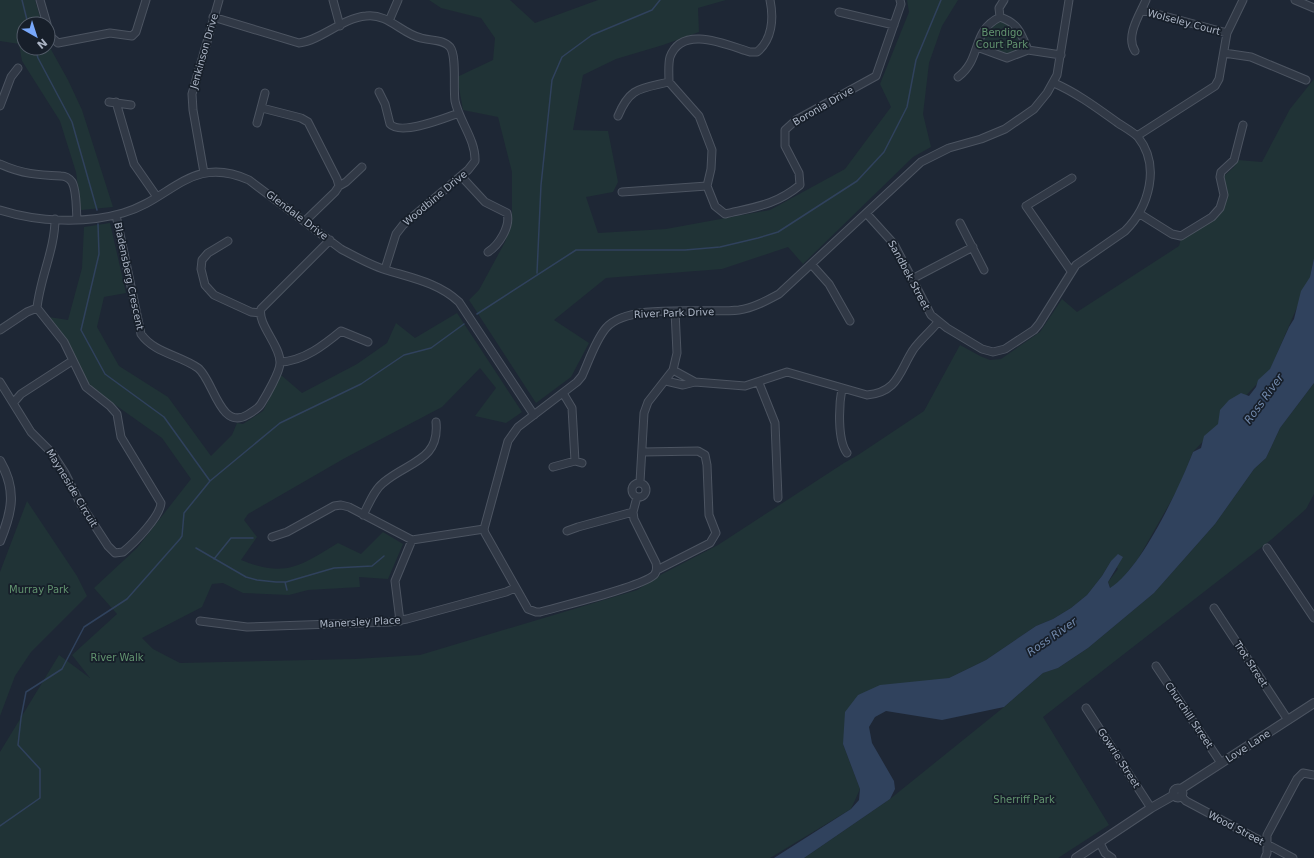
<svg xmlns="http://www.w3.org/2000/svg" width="1314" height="858" viewBox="0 0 1314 858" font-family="'DejaVu Sans',sans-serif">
<rect width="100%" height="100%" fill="#1e2735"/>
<!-- green -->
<path fill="#203336" d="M0,0H35L42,24H24V48H48V44L68,80L82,110L113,207L81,210L76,172L60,121L22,61L19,44L0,41Z
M429,0H510L535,23L598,0H726L698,8L699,32L663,45L616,59L583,75L573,130L608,131L618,182L613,192L586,197L598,233L666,229L770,210L845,169L891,107L880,84L909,12L907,0H958L942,26L929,63L923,114L931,147L913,157L803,264L788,247L722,269L606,278L554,320L589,343L571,377L536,403L469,300L479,290L505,242L512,219V172L498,117L463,110L457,77L493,60L495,38L481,18L441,8Z
M1004,21L1016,28L1022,46L1020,50L1010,55L983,46L981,44C985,31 990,23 1004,21Z
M1314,79V258L1310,277L1270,370L1193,452L1179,487L1138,559L1121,580L1111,589L1108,582L1118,569L1111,561L1102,576L1087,595L1071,608L1053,619L1036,626L986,660L949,678L858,695L843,744L860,789L851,809L770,858H0V752L59,655L90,678L72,655L117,614L94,588L137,548L191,479L162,438L90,387L80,372L65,338L49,317L68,320L82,268L84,227L110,223L126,293L104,297L97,327L119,366L168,397L211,456L232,435L237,423L243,424L263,411L281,375L302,393L357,364L387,343L396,323L415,338L457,313L522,412L506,423L475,416L496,388L480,368L442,407L345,458L248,514L244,520L257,537L241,560C286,578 300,566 338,543L361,554L383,532L403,544L388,579L359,577L360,587L308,590L289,595L243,593L223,583L212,584L202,607L142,638L153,649L180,663L355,659L420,655L637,590L662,574L718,545L844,463L858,455L924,411L960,345L980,356L990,360L1001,359L1040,332L1062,299L1077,312L1179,246L1181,239L1223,207V177L1234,167L1238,160L1262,162L1290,109Z
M1314,383V494L1306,509L1272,539L1043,717L1109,825L1058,858H804L890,799L1004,707L1043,673L1058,668L1088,648L1154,593L1215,524L1254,469L1266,458L1280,428Z
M27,501L77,576L87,596L31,652L15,676L0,716V572Z"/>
<!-- water -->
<path fill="#30425d" d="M1314,258V383L1280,428L1266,458L1254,469L1215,524L1154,593L1088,648L1058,668L1043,673L1004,707L942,720L886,711L875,717L869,727L872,743L894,781L895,789L890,799L804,858H774L851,809L859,800L860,789L843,744L845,712L858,695L880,685L949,678L986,660L1036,626L1053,619L1071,608L1087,595L1102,576L1111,561L1118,554L1123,557L1108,582L1110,588C1142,568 1179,488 1193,452L1201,448L1204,436L1218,424L1220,410L1229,400L1241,393L1249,396L1256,387L1258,380L1270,369L1289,327L1294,319L1301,291L1310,277Z"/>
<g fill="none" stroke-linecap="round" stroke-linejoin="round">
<!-- stream -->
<path stroke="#30425d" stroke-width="1.5" d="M22,0L28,24
M35,48L38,58L72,122L97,210
M98,224L99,254L81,330L105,374L164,417L210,481
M537,273L541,185L552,80L562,57L592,35L652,10L660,0
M477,314L576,250H685L720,247L758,238L778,232L857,181L884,152L907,107L916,60L941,0
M196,548L246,577L257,580L276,582H286L334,568L372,566L384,556
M214,559L231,538H253
M285,582L287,590
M0,826L40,798V769L18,745L21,718L26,692L62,669L84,627L127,599L180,539L182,536L184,513L210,481L280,423L361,384L404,355L431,348L464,324"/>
<defs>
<path id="minor" d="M40,0L47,24
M333,0L340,26
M770,0C774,19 772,40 757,52H750C727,45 682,24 670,57C668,64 669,75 669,82L699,116L712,150L711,169L707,186L715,206L725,214C755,207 776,205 800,185L799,173L785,146V130L796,120L876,76L901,4L900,0
M1295,0L1314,8
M1142,10L1227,33
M839,12L894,25
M213,17L299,43C322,40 342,18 366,16C388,13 402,34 421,38C431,41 443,39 450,47C457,56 453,87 455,101C459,121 476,140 475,161L468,170L403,225L396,234L385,269
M1000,17L999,8L1004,0
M389,21L398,0
M48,28L51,37L58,43L110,33L132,36L136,32L146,0
M977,47L1007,58L1028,50L1061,55
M1135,51C1125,36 1140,14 1146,0
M1224,53L1251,57L1306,80
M958,77C983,58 970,32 1000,17C1018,23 1021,33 1028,50
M379,92L385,104L390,124C401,136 445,118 459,113
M109,102L131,105
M116,102L134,164L157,197
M0,106L11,77L18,68
M262,108L301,118L308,122L337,179L339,186
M618,116C630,87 640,89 669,82
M257,123L265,93
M1137,136L1215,86L1219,79L1227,33L1243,0
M0,164C22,174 38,175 61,176C66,176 69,178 72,182C77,191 76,209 77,219
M204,173L193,110L192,94L219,0
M461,176L485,202L507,213C511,226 499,245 488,252
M622,192L707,186
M0,210C38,222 85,224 123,213C172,199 191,154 249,180L341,249C356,257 370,265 386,270C412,278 439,283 459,302L534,415
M866,213L894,244L931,315L947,328L982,349L993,352L1005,349L1034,330L1039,324L1076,265L1125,231C1149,207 1161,166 1138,137C1133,132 1124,127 1118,123C1097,108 1077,93 1054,83
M1140,214L1172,234L1181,236L1212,217L1220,208L1224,195L1220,177L1221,172L1234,160L1243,125
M116,215L141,334C154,353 180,355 198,368C213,379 220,431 247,415C252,412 258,409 261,404C266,396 280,372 280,363C281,346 257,324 261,309L330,240
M305,221L335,192L339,186L346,182L362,167
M960,223L984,270
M228,241L208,253L202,260L201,269L205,285L214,295L251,312L260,313
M812,265L829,284L850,321
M1071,271L1026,206L1072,178
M912,279L973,247
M0,330L27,312L37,308
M280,362C304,361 324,345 341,331L368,342
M673,370L695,382
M666,381L683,385L695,382L745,386L787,372L867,395C898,392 899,372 913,350C920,340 930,332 938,322
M0,382L31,432L52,453L65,473L80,503L108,546L115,553L123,552C134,543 160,517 161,503L121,437L117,414L110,406L86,387L64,342L37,308C40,278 55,249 55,219
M759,383L775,423L778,498
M842,388C839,404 837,440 847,453
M563,393L572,408L575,461
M14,402L21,394L72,361
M643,452L698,451L705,455L707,465L709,515L716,533L710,543L657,570
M553,467L575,461L582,463
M640,482L644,413L648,402L673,370L677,353L675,311
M632 490a7 7 0 1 1 14 0a7 7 0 1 1-14 0Z
M637,497L633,512L634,519L656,563C657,568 657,572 654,575C641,587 561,606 540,612H536L528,609L485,533L484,529L508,441L518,427L577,382L582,376C589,361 595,341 606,328C629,302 705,314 739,310C753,308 766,301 779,294L921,162L949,148L981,139L1005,129L1034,109L1047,93L1057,75L1069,0
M363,515C369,504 374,490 383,483C407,462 440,461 436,422
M567,531L578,527L633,512
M272,537L287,532L334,506L341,505L349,507L412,540L484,529
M1267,548L1314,618
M1214,608L1288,720
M200,621L247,627L390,622L407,619L506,592L515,588
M400,621L395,581L412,540
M1156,666L1221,763
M1086,708L1151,808
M1181,796L1186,801L1293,858
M1100,843L1105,853L1112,858
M1265,858L1267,853V835L1297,779L1303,773L1314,775"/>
<path id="tertiary" d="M0,461C17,490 12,512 0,541
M1173.5 793a4.5 4.5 0 1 1 9 0a4.5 4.5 0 1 1-9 0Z
M1181,789L1314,703
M1076,858L1151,808L1174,795"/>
</defs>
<!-- minor casing -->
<use href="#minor" stroke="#4c5461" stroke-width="9"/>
<!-- tertiary casing -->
<use href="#tertiary" stroke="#4c5461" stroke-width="10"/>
<!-- minor -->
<use href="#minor" stroke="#313946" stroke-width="7"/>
<!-- tertiary -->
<use href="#tertiary" stroke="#313946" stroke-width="8"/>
</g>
<g text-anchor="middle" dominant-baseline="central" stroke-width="3.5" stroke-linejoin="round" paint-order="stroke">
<!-- street labels -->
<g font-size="10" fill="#abb4c4" stroke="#171f2a">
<text transform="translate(1184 22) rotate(15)">Wolseley Court</text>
<text transform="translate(204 51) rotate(-74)">Jenkinson Drive</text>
<text transform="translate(823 106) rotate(-30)">Boronia Drive</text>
<text transform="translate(435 198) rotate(-40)">Woodbine Drive</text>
<text transform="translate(297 215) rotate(37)">Glendale Drive</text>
<text transform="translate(909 275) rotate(62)">Sandbek Street</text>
<text transform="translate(129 276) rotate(78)">Bladensberg Crescent</text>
<text transform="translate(674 313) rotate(-2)">River Park Drive</text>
<text transform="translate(72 488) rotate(59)">Mayneside Circuit</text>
<text transform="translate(360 622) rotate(-3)">Manersley Place</text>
<text transform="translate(1251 664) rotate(57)">Trot Street</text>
<text transform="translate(1189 715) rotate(56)">Churchill Street</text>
<text transform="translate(1248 746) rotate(-33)">Love Lane</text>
<text transform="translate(1119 758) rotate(57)">Gowrie Street</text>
<text transform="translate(1236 828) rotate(28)">Wood Street</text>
</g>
<!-- park labels -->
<g font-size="10" fill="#62946f" stroke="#171f2a">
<text x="1002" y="32">Bendigo<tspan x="1002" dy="12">Court Park</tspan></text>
<text x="39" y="589">Murray Park</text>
<text x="117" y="657">River Walk</text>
<text x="1024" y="799">Sherriff Park</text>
</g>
<!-- water labels -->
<g font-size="11" font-style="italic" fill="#728aad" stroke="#171f2a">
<text transform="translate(1264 399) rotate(-54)">Ross River</text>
<text transform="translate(1052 637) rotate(-35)">Ross River</text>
</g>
</g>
<!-- north arrow -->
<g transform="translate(36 36) rotate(141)"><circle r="19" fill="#171f2a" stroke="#525b68"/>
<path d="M0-3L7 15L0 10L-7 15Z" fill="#78a8fb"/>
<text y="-6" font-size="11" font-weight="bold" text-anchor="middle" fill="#abb4c4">N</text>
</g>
</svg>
